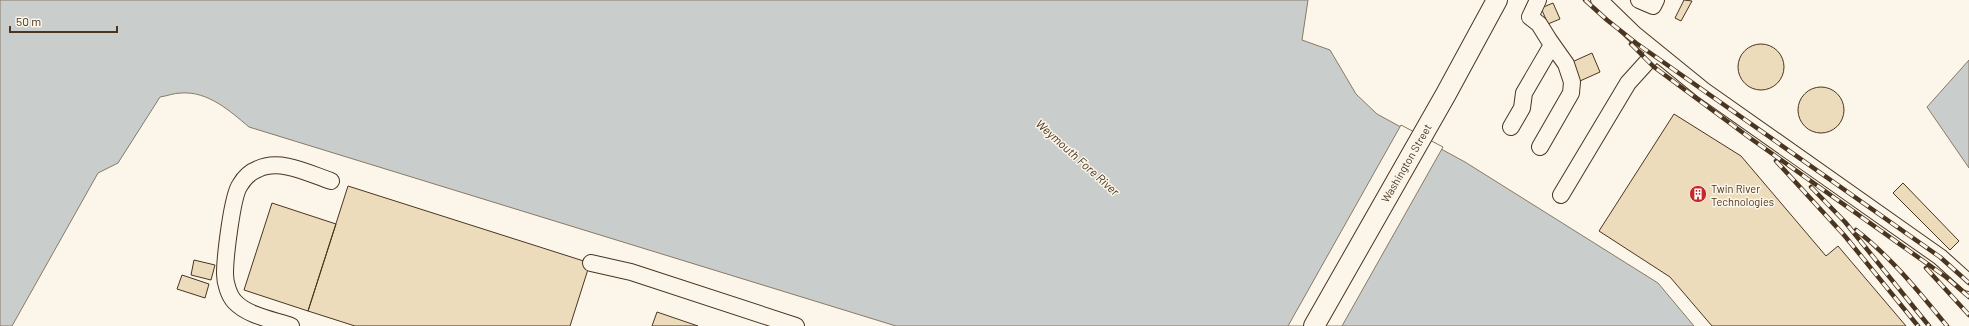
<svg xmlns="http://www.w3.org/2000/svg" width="1969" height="326" viewBox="0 0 1969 326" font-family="Barlow,sans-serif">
<rect width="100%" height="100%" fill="#fbf6e9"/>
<!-- water -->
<path fill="#c9cecd" stroke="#887966" d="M0,0H1308L1302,40L1330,50L1356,94L1377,114L1465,162L1658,283L1694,326H896L249,127C230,111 208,91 181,93C174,93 167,96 160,97L118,163L98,173L12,326H0Z
M1969,60V168L1927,107Z"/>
<!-- pier -->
<path fill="#fbf6e9" stroke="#887966" d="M1401,125L1443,147L1342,326H1288Z"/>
<!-- building -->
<path fill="#ecdcbc" stroke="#4a3520" d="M1684,0L1692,1L1681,21L1675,18Z
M1553,3L1560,19L1548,24L1541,8Z
M1738 67a23 23 0 1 1 46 0a23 23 0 1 1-46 0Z
M1592,53L1600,72L1580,81L1572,62Z
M1798 110a23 23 0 1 1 46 0a23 23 0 1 1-46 0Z
M1674,114L1741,156L1826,256L1838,246L1906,326H1712L1670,277L1599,231Z
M1903,183L1959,241L1950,250L1893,193Z
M348,186L590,263L570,326H355L308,311Z
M272,203L336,224L308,311L244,290Z
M194,260L215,265L211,280L191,275Z
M182,275L209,284L205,298L177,289Z
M657,312L698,326H652Z"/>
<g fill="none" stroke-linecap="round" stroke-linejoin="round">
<defs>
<path id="minor" d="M1538,0L1530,17L1539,24L1549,40L1566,64L1572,82L1571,93L1540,147
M1599,0L1634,34L1703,90L1940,257L1969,283
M1639,0L1653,6L1656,0
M1511,127L1522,108L1524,93L1552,45
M1561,195L1628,83L1656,52
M591,263L631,272L796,326
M291,326C274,320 248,316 235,302C229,296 225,283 225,274C225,258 232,196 240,185C244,178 250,172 258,169C280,158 310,174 331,181"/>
<path id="major" d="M1314,326L1446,94L1497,0"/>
</defs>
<!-- minor casing -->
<use href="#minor" stroke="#4a3520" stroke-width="18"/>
<!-- major casing -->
<use href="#major" stroke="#4a3520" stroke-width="22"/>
<!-- minor -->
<use href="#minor" stroke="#fbf6e9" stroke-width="16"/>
<!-- major -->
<use href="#major" stroke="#fbf6e9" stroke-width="20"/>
<defs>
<path id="rail" d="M1585,0L1607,20L1636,43L1940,257L1969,283
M1631,44L1654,67L1750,138L1946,277L1969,297
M1776,161L1844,235L1918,326
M1811,187L1845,222L1929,326
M1856,230C1891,257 1919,292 1947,326
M1926,268L1969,315"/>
</defs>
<!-- rail casing -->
<use href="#rail" stroke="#4a3520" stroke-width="4.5"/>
<!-- rail -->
<use href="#rail" stroke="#fbf6e9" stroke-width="3" stroke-dasharray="9" stroke-linecap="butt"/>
</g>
<!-- icons -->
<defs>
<symbol id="building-disc" viewBox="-11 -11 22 22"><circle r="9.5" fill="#c62828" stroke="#fbf6e9"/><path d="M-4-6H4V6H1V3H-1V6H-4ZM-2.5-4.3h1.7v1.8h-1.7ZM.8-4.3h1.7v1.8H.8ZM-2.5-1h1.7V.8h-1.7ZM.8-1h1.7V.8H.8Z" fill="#fff"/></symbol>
</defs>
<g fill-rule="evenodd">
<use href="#building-disc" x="1688" y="184" width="20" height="20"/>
</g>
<g text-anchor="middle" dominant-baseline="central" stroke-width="3" stroke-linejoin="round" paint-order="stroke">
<!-- street labels -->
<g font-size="11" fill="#4a3520" stroke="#fbf6e9">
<text transform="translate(1406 163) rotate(-60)">Washington Street</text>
</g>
<!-- poi labels -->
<g font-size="11" fill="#4a3520" stroke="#fbf6e9" text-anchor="start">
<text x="1711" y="188">Twin River<tspan x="1711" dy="13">Technologies</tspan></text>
</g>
<!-- water labels -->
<g font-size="12" font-style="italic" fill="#4a3520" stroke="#fbf6e9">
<text transform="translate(1078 157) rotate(42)">Weymouth Fore River</text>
</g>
</g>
<!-- scale -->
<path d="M10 26v6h107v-6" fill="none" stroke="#4a3520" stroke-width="2"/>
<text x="16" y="26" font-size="12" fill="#4a3520" stroke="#fbf6e9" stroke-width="3" paint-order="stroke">50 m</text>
</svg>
